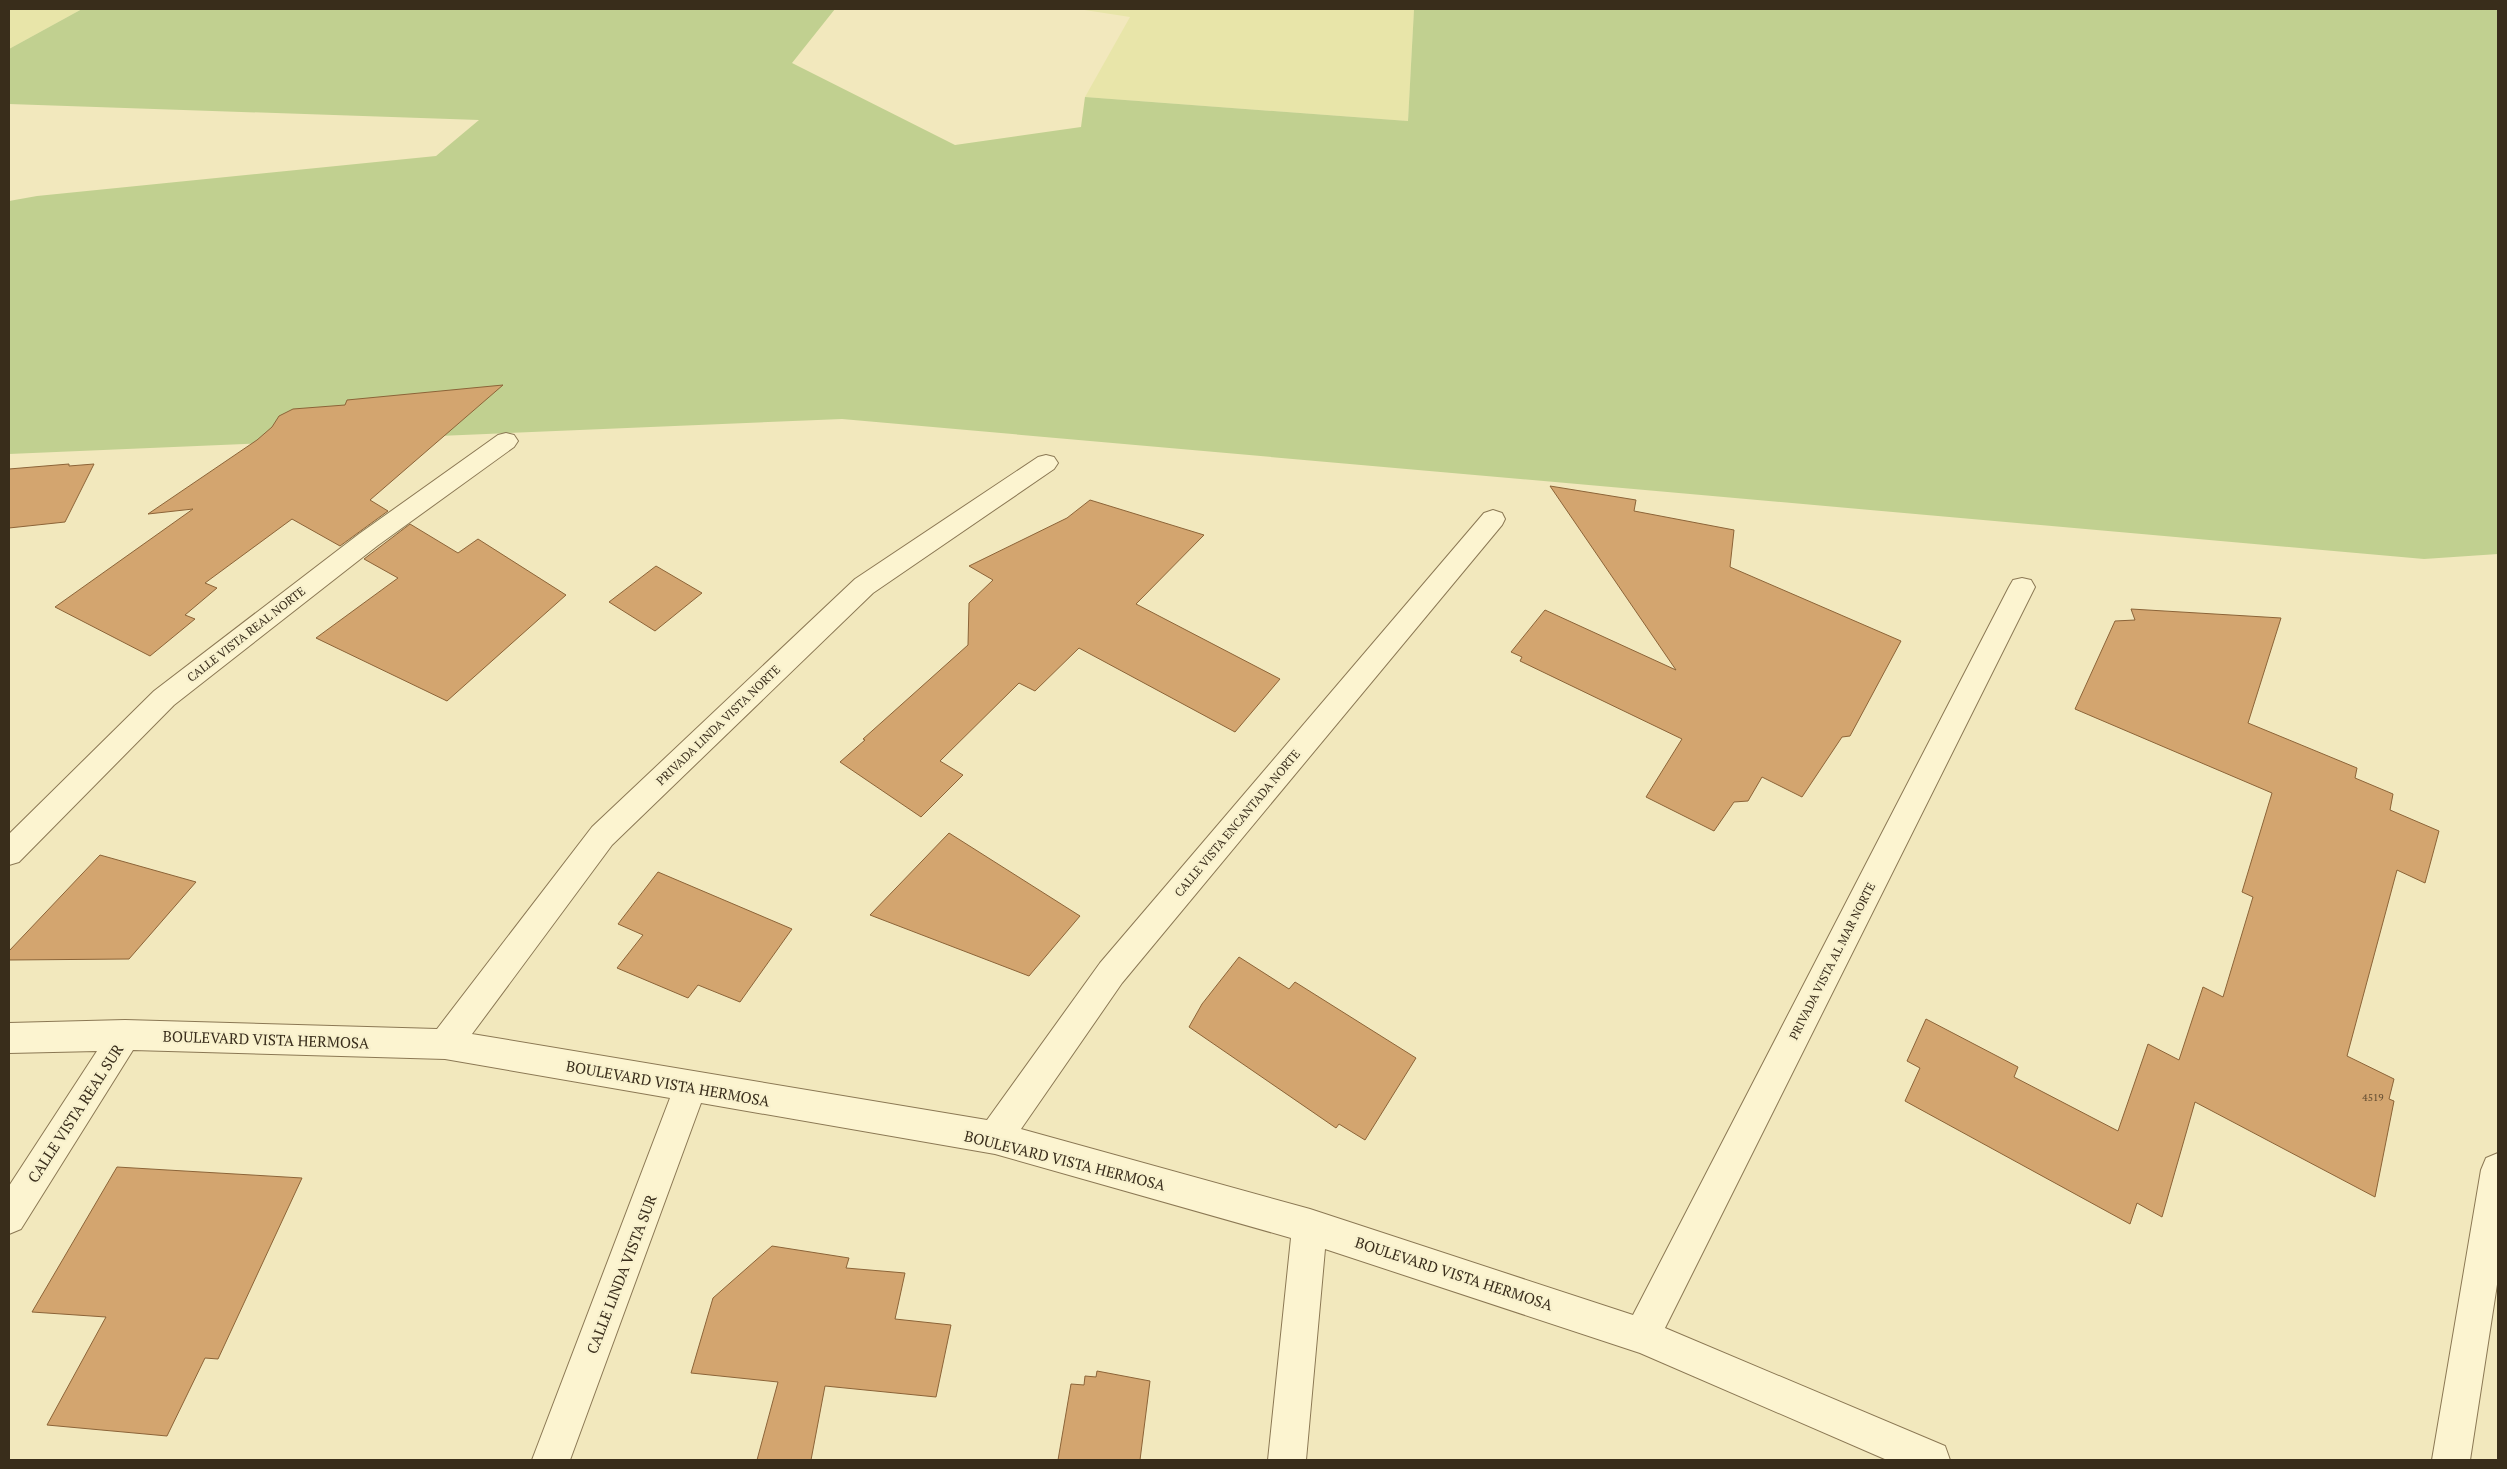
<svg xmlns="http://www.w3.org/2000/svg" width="2507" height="1469" viewBox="0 0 2507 1469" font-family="'PT Serif',serif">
<rect width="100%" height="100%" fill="#f2e8bd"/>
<!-- farmland -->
<path fill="#e8e5a9" d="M9,9H82L9,49Z
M1078,9H1414L1408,121L1085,97L1130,17Z"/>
<!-- green -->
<path fill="#c1d090" d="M82,9H835L792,63L955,145L1081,127L1085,97L1408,121L1414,9H2498V554L2424,559L842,419L9,454V201L37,196L436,156L479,120L9,104V49Z"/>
<!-- building -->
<path fill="#d3a56f" stroke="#8c6438" d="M503,385L370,500L388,511L340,546L292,519L205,583L217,588L185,615L195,619L150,656L55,607L193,509L148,514L257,440L272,427L279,416L293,409L345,405L347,400Z
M69,464V466L94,464L65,522L9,528V469Z
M1550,486L1636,500L1634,511L1734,530L1730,567L1901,641L1850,736L1842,737L1802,797L1762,777L1748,801L1734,802L1714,831L1646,797L1682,739L1520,661L1522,657L1511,652L1545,610L1676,670Z
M1090,500L1204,535L1136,604L1280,679L1235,732L1079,648L1035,691L1019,683L940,761L963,775L921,817L840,762L865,740L863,739L968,645L969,603L993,580L969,566L1067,518Z
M410,524L458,553L478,539L566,595L447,701L316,638L398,578L364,559Z
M656,566L702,593L655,631L609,602Z
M2131,609L2281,618L2248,723L2357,768L2355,778L2393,794L2390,810L2439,831L2425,883L2397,870L2347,1056L2394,1079L2389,1099L2394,1101L2375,1197L2195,1102L2162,1217L2137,1203L2130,1224L1905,1101L1920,1068L1907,1061L1926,1019L2018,1067L2014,1077L2118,1131L2148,1044L2179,1060L2203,987L2223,997L2253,897L2242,892L2272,793L2075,709L2115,621L2135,620Z
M949,833L1080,916L1029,976L870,915Z
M100,855L196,882L129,959L9,960V951Z
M658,872L792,929L740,1002L698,985L688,998L617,968L643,935L618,924Z
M1239,957L1289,989L1295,982L1416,1058L1365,1140L1339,1124L1336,1128L1189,1027L1202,1004Z
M117,1167L302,1178L218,1359L205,1358L167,1436L47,1425L106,1317L32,1312Z
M772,1246L849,1258L846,1268L905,1273L895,1319L951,1325L936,1397L825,1386L811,1460H757L778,1382L691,1373L713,1298Z
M1097,1371L1150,1381L1140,1460H1058L1071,1384L1084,1385L1085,1376L1096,1377Z"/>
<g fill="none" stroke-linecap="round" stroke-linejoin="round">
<defs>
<path id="minor" d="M506,433L514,435L518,441L514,447L377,546L174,705L19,862L9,865V834L154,691L359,534L498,435Z
M1046,455L1054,457L1058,463L1054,469L873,593L612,845L472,1034L987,1120L1100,963L1484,513L1493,510L1502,513L1505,519L1502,525L1122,983L1021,1129L1310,1209L1633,1315L2009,587L2013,580L2022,578L2031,580L2035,587L1665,1328L1945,1446L1950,1460H1887L1640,1353L1325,1249L1306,1460H1268L1291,1238L995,1154L701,1103L570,1460H532L670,1098L445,1059L133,1050L21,1229L9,1234V1186L97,1051L9,1053V1023L125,1020L437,1029L592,827L855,579L1038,457Z
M2498,1153V1278L2470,1460H2432L2481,1170L2486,1158Z"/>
</defs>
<!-- minor casing -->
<use href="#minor" stroke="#8b7854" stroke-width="2"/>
<!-- minor -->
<use href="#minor" fill="#fcf4d0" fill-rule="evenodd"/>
</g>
<g text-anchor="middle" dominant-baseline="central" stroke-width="4.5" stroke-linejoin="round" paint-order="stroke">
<!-- number labels -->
<g font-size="10" fill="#604b30">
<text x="2373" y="1097">4519</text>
</g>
<!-- street labels -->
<g font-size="12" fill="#392d1b" stroke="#f8f1cd">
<text transform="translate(246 634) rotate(-38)">CALLE VISTA REAL NORTE</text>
<text transform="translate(718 725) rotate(-44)">PRIVADA LINDA VISTA NORTE</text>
<text transform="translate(1237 823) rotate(-50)">CALLE VISTA ENCANTADA NORTE</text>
<text transform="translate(1832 961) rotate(-63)">PRIVADA VISTA AL MAR NORTE</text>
</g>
<!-- near-street labels -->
<g font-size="15" fill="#392d1b" stroke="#f8f1cd">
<text transform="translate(266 1039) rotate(2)">BOULEVARD VISTA HERMOSA</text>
<text transform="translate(668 1083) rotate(10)">BOULEVARD VISTA HERMOSA</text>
<text transform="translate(75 1113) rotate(-57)">CALLE VISTA REAL SUR</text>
<text transform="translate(1065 1160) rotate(14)">BOULEVARD VISTA HERMOSA</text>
<text transform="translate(1454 1273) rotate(18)">BOULEVARD VISTA HERMOSA</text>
<text transform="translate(621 1274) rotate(-69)">CALLE LINDA VISTA SUR</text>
</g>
</g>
<!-- border -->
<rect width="2507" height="1469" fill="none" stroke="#392d1b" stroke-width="20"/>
</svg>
